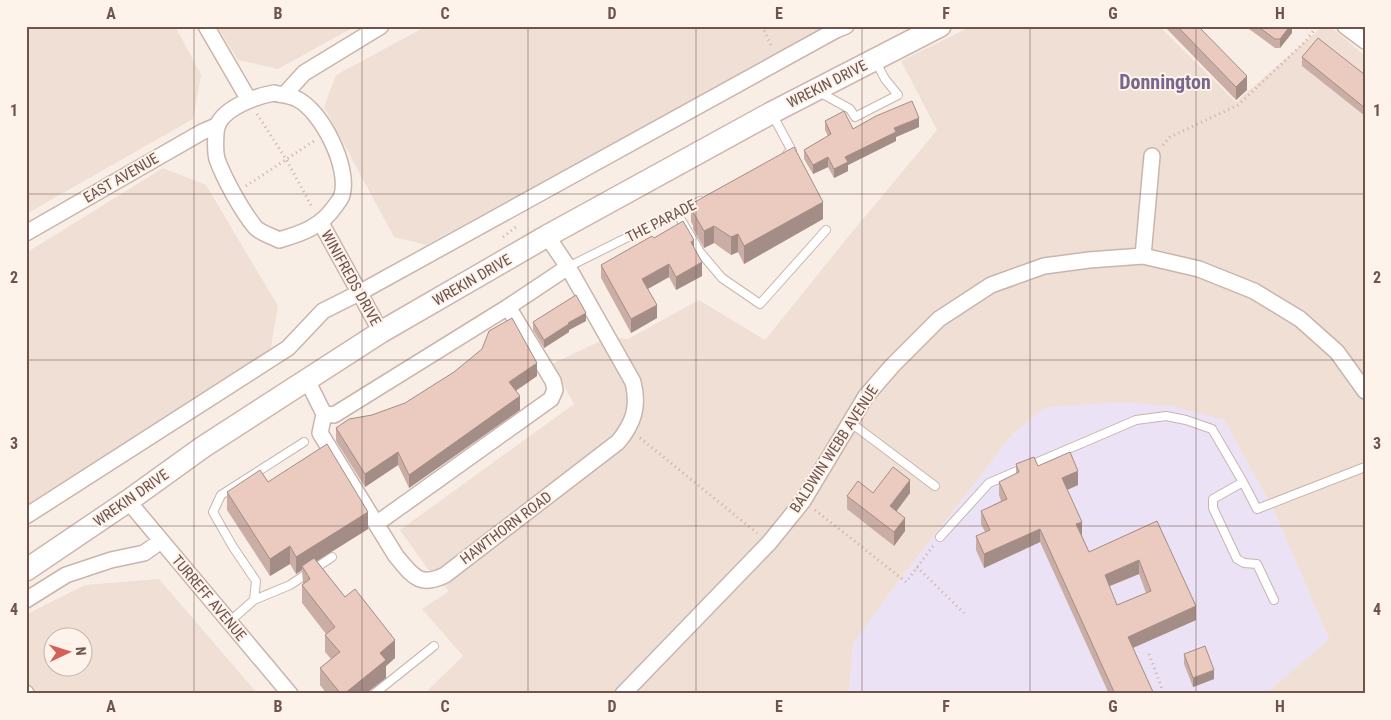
<svg xmlns="http://www.w3.org/2000/svg" width="1391" height="720" viewBox="0 0 1391 720" font-family="'Roboto Condensed',sans-serif">
<rect width="100%" height="100%" fill="#f9eee5"/>
<!-- residential -->
<path fill="#f0dfd5" fill-rule="evenodd" d="M26,26H175L201,75L193,119L26,214Z
M217,26H356L278,69L238,60Z
M427,26H828L426,245L394,237L324,107L336,75Z
M972,26H1159L1236,102L1323,26H1327L1336,31L1365,56V694H1265L1329,639L1274,511L1224,420L1046,407L1012,435L898,582L853,644L849,693L850,694H424L463,656L422,609L449,591L430,572L400,530L574,404L552,364L609,337L628,339L699,300L765,340L848,237L937,130L901,61Z
M163,168L206,185L278,306L270,352L26,505V253Z
M159,579L258,694H26V616L31,612L85,585ZM52,638H82V668H52Z"/>
<!-- education -->
<path fill="#ebe2f5" d="M1121,402L1173,406L1224,420L1274,511L1329,639L1265,694L849,693L853,644L898,582L1012,435L1046,407Z"/>
<g fill="none" stroke-linecap="round" stroke-linejoin="round">
<defs>
<path id="lane" d="M819,92L850,109L855,117L898,95L885,79L876,62
M772,114L792,151L787,154
M677,213L700,252L722,278L760,304L826,230
M568,267L700,201
M851,423L935,486
M1243,482L1213,499V508L1237,559L1244,563L1257,564L1274,600
M940,537L989,483L1136,420L1166,416L1186,420L1212,429L1243,482L1257,509L1365,467
M254,600L290,585L332,557
M229,622L254,600L256,581L233,547L213,512L221,495L304,442
M374,694L434,646"/>
<path id="street" d="M206,26L249,100
M1345,26L1365,41
M274,93C281,95 290,95 297,99C322,111 350,168 342,195C341,199 338,202 336,205C321,227 303,233 279,240C272,236 260,233 255,227C242,211 224,179 217,159C215,152 215,131 218,124C226,107 257,96 274,93Z
M284,95L304,73L381,26
M321,223L381,332
M26,233L202,132L218,125
M1143,256L1152,156
M307,380L324,414L320,433L396,556C412,575 419,588 445,575L618,442C634,423 639,406 633,382L568,267
M324,414L334,415L508,307L568,267L547,236
M128,501L290,694
M26,516L288,348L323,311L359,293L836,30L846,26
M376,524L551,399L555,390L553,381L508,307
M26,600L66,575L111,560L144,553L161,541
M26,693V694
M623,694L769,543L803,501L866,396L892,366L939,319L991,285L1044,266L1089,260L1143,256L1199,269L1254,291L1300,319L1337,352L1365,391"/>
<path id="secondary" d="M26,570L128,501L203,447L381,332L547,236L771,113L940,26"/>
</defs>
<!-- lane casing -->
<use href="#lane" stroke="#c9b5ad" stroke-width="10"/>
<!-- street casing -->
<use href="#street" stroke="#c9b5ad" stroke-width="18"/>
<!-- secondary casing -->
<use href="#secondary" stroke="#ceb6ae" stroke-width="24"/>
<!-- path -->
<path stroke="#d0ada4" stroke-width="3" stroke-dasharray="1 4" stroke-linecap="butt" d="M762,26L772,47
M257,114L286,159L312,207
M1163,145L1170,137L1238,105L1306,41L1317,26
M246,186L314,141
M503,237L516,227
M640,438L757,533
M815,510L906,582L933,546
M917,567L964,613
M1149,654L1164,694"/>
<!-- lane -->
<use href="#lane" stroke="#fff" stroke-width="8"/>
<!-- street -->
<use href="#street" stroke="#fff" stroke-width="15"/>
<!-- secondary -->
<use href="#secondary" stroke="#fff" stroke-width="21"/>
</g>
<!-- wall -->
<path fill="#caaea5" fill-rule="evenodd" d="M1164,26H1198L1247,90L1236,100Z
M1245,26H1292V33L1280,48H1275Z
M1302,57L1365,75V116L1302,66Z
M825,121L853,129L919,127L896,137V141L848,165V171L834,178L828,167L813,174L804,159V150L828,136L825,130Z
M691,204L823,219L744,264L738,252L731,255L714,243L704,248L693,229V225L691,222Z
M654,238L694,248L702,276L676,290L669,277L648,289L657,318L631,333L601,278V265Z
M586,321L569,330V332L544,348L533,330V322Z
M537,376L516,391L520,410L409,488L398,465L365,487L336,441V428L372,415Z
M1016,464L1038,466L1078,485L1067,490L1082,536L1089,552L1157,521L1196,620L1133,648L1153,694H1109L1040,542L984,568L976,550V536L985,532L981,524V511L1001,501L999,495V482L1016,474ZM1139,574L1146,593L1117,605L1109,586Z
M268,482L368,529L317,561L345,597L395,658L386,666V678L365,694H327L320,685V668L331,659L325,652V635L326,634L302,603V585H303L302,570L296,574L290,564L270,576L227,510V492Z
M873,493H910L896,511L905,531L894,546L847,509V496Z
M1184,654L1214,679L1193,687L1184,664Z"/>
<!-- shaded-wall -->
<path fill="#a48d86" d="M1290,26H1292V33L1280,48V39Z
M1247,76V90L1236,100V87Z
M919,118V127L896,137V141L848,165V171L834,178V169L845,157L894,128Z
M828,157V167L813,174V165Z
M823,202V219L744,264V246Z
M714,226V243L704,248V231Z
M738,234V252L731,255V237Z
M694,240V254L691,242Z
M702,262V276L676,290V277Z
M669,264V277L642,292V279Z
M657,305V318L631,333V319Z
M586,313V321L569,330V332L544,348V340L568,323Z
M537,363V376L509,395V382Z
M520,396V410L409,488V475Z
M398,452V465L365,487V474Z
M1078,471V485L1062,492V478Z
M910,480V493L890,520V506Z
M368,512V529L304,569L302,566V570L296,574V557Z
M905,518V531L894,546V532Z
M1082,522V536L1076,524Z
M1040,529V542L984,568V554Z
M290,546V564L270,576V559Z
M1139,560V574L1105,588V575Z
M1196,606V620L1128,650V637Z
M395,640V658L386,666V678L365,694H344L380,653Z
M1214,670V679L1193,687V678Z"/>
<!-- building -->
<path fill="#ebcac0" stroke="#a48d86" fill-rule="evenodd" d="M1177,26H1198L1247,76L1236,87Z
M1257,26H1290L1280,39H1275Z
M1318,38L1365,75V108L1302,57Z
M912,101L919,118L894,128L896,132L845,157L848,162L834,169L828,157L813,165L804,150L831,134L825,121L844,111L853,129L876,116Z
M794,147L823,202L744,246L738,234L731,237L714,226L704,231L693,212L695,211L691,204Z
M683,221L694,240L691,242L702,262L676,277L669,264L642,279L657,305L631,319L601,265L652,236L654,238Z
M576,295L586,313L568,323L569,324L544,340L533,322Z
M512,318L537,363L509,382L520,396L409,475L398,452L365,474L336,428L349,419L372,415L405,403L454,372L482,349L489,331Z
M327,444L368,512L296,557L290,546L270,559L227,492L260,470L268,482Z
M1070,452L1078,471L1062,478L1082,522L1076,524L1089,552L1157,521L1196,606L1128,637L1153,692L1150,694H1115L1040,529L984,554L976,536L990,530L981,511L1007,499L999,482L1019,472L1016,464L1034,457L1038,466ZM1139,560L1151,591L1117,605L1105,575Z
M893,467L910,480L890,506L905,518L894,532L847,496L858,481L873,493Z
M314,558L345,597L355,589L395,640L380,653L386,660L344,694H341L320,668L340,652L325,635L335,627L302,585L310,579L302,566Z
M1205,646L1214,670L1193,678L1184,654Z"/>
<!-- grid -->
<path fill="none" stroke="#6f544e" stroke-width="1" stroke-opacity="0.55" d="M194,26V694M362,26V694M528,26V694M696,26V694M862,26V694M1030,26V694M1196,26V694M26,194H1365M26,360H1365M26,526H1365"/>
<g text-anchor="middle" dominant-baseline="central" stroke-width="4" stroke-linejoin="round" paint-order="stroke">
<!-- street labels -->
<g font-size="15" fill="#6f544e" stroke="#fdf3eb">
<text transform="translate(827 84) rotate(-27)">WREKIN DRIVE</text>
<text transform="translate(121 178) rotate(-30)">EAST AVENUE</text>
<text transform="translate(661 221) rotate(-27)">THE PARADE</text>
<text transform="translate(351 278) rotate(61)">WINIFREDS DRIVE</text>
<text transform="translate(472 280) rotate(-30)">WREKIN DRIVE</text>
<text transform="translate(834 449) rotate(-57)">BALDWIN WEBB AVENUE</text>
<text transform="translate(131 498) rotate(-35)">WREKIN DRIVE</text>
<text transform="translate(506 528) rotate(-37)">HAWTHORN ROAD</text>
<text transform="translate(209 598) rotate(50)">TURREFF AVENUE</text>
</g>
<!-- district labels -->
<g font-size="20" font-weight="bold" fill="#78668c" stroke="#fdf3eb">
<text x="1165" y="82">Donnington</text>
</g>
</g>
<!-- border -->
<rect width="1391" height="720" fill="none" stroke="#fdf3eb" stroke-width="55"/>
<!-- north arrow -->
<g transform="translate(68 652) rotate(86)"><circle r="24" fill="#fdf3eb" stroke="#c4b3ac"/>
<path d="M0-4L9 19L0 12L-9 19Z" fill="#d46059"/>
<text y="-8" font-size="14" font-weight="bold" text-anchor="middle" fill="#6f544e">N</text>
</g>
<rect x="28" y="28" width="1336" height="664" fill="none" stroke="#6f544e" stroke-width="2"/>
<g font-size="16" text-anchor="middle" font-weight="bold" fill="#6f544e">
<text x="111" y="19">A</text>
<text x="278" y="19">B</text>
<text x="445" y="19">C</text>
<text x="612" y="19">D</text>
<text x="779" y="19">E</text>
<text x="946" y="19">F</text>
<text x="1113" y="19">G</text>
<text x="1280" y="19">H</text>
<text x="14" y="116">1</text>
<text x="1377" y="116">1</text>
<text x="14" y="283">2</text>
<text x="1377" y="283">2</text>
<text x="14" y="449">3</text>
<text x="1377" y="449">3</text>
<text x="14" y="615">4</text>
<text x="1377" y="615">4</text>
<text x="111" y="712">A</text>
<text x="278" y="712">B</text>
<text x="445" y="712">C</text>
<text x="612" y="712">D</text>
<text x="779" y="712">E</text>
<text x="946" y="712">F</text>
<text x="1113" y="712">G</text>
<text x="1280" y="712">H</text>
</g>
</svg>
